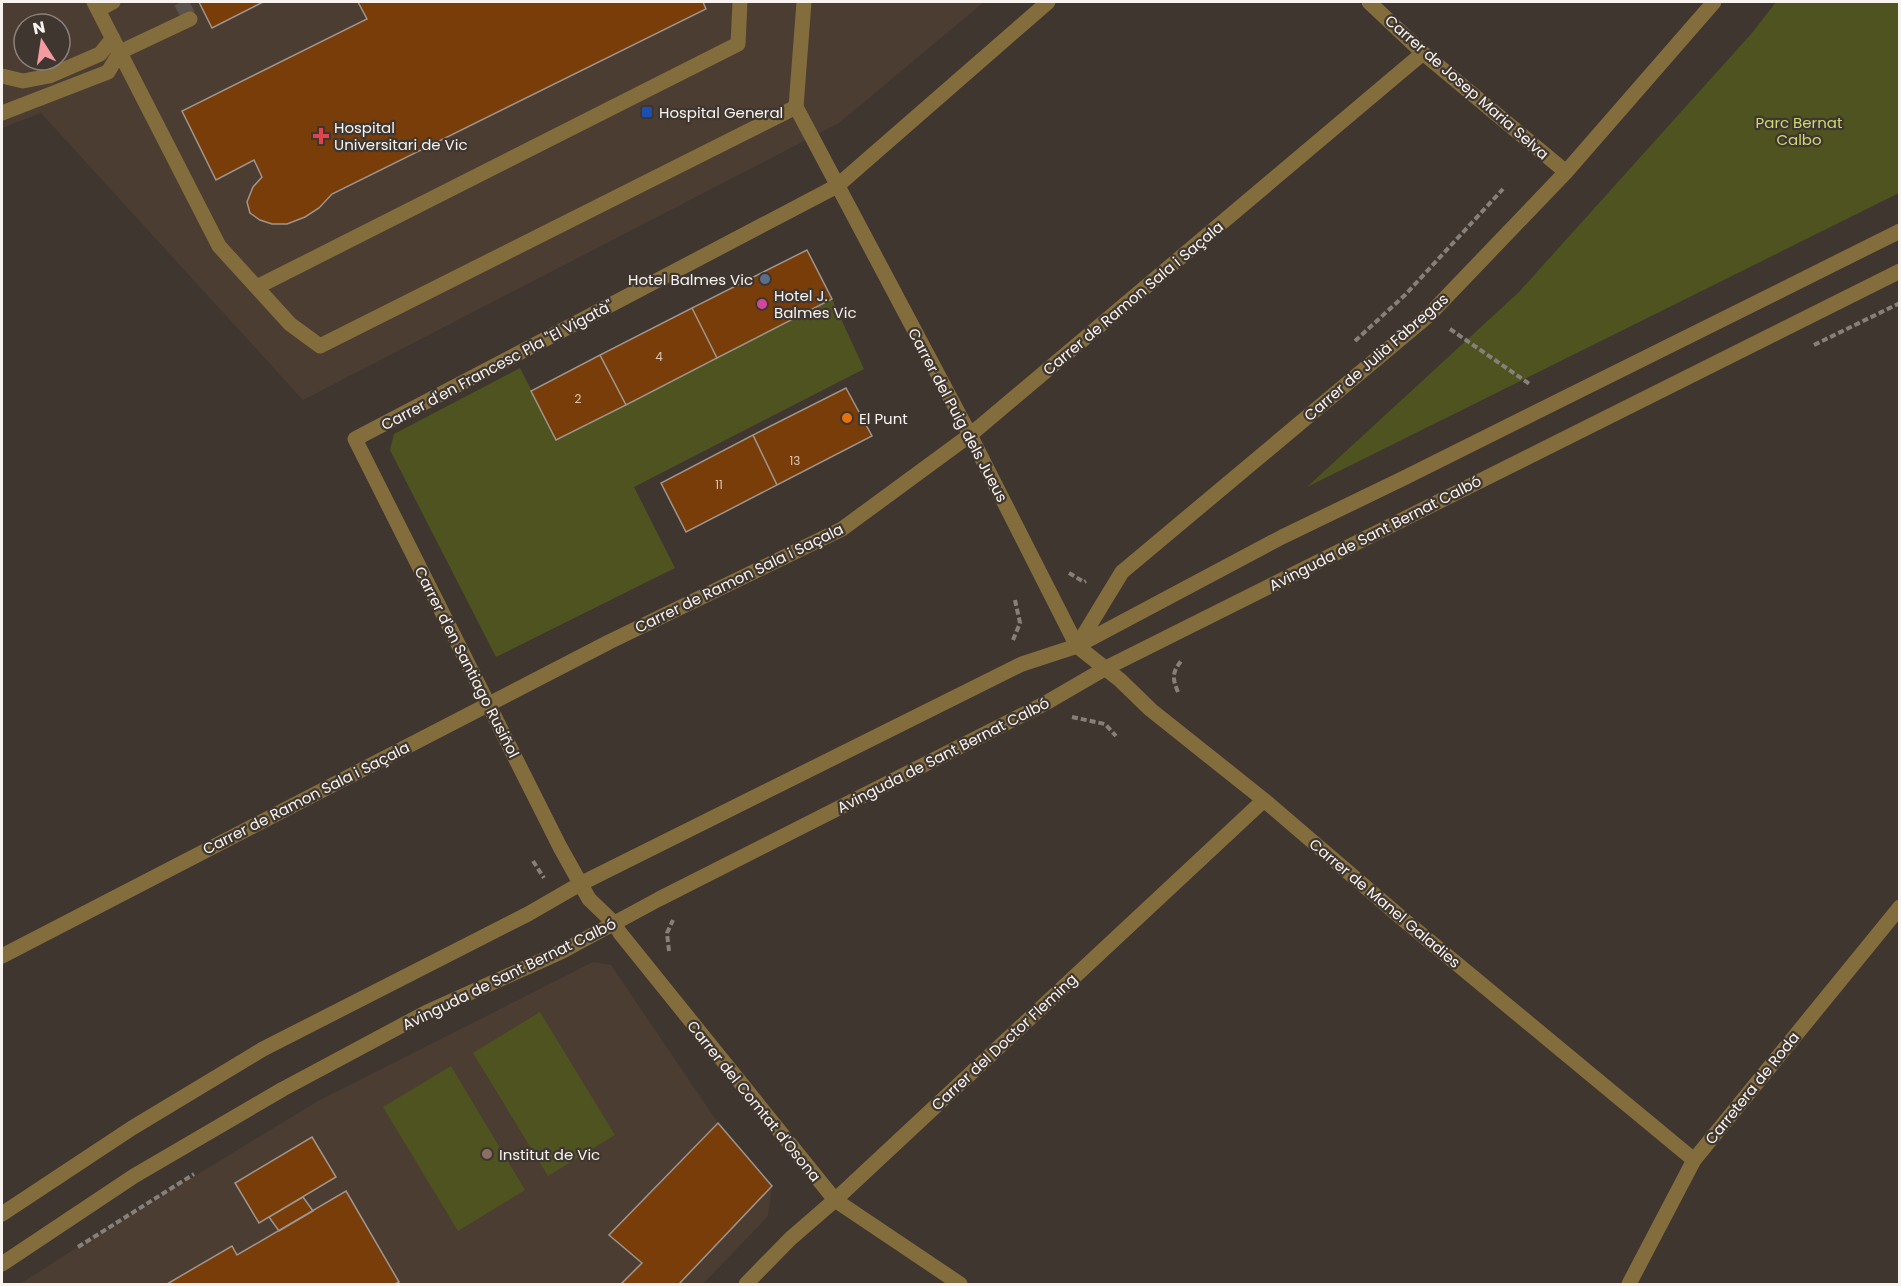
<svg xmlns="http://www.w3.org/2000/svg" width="1901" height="1286" viewBox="0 0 1901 1286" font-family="Poppins,sans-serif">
<rect width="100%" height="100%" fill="#3f3630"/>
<!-- built -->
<path fill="#4c3d33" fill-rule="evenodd" d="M2,2H984L839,123L303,400L41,113L2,128ZM24,24H60V60H24Z
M593,962L611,965L718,1123L772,1186L768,1216L703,1284H20L73,1250L318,1101Z"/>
<!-- green -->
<path fill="#4e5320" d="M1776,2H1899V193L1307,487L1519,292L1752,33Z
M832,299L864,369L634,487L675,568L496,657L390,450L394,434L520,368L557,440Z
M540,1012L615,1135L548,1176L473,1053Z
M451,1066L525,1190L458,1231L383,1107Z"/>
<!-- building -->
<path fill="#783d09" stroke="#9f958e" stroke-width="1.5" d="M199,2H263L212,28Z
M358,2H703L706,9L332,194L319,208L305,217L287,224H272L260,220L250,213L247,202L253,187L262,177L254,160L216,180L182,111L367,19Z
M807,250L832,299L717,358L692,308Z
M692,308L717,358L626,405L600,355Z
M600,355L626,405L556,440L531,391Z
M846,388L872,436L777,485L753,435Z
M753,435L777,485L686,532L661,483Z
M718,1123L772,1186L679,1284H621L642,1263L609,1235Z
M312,1137L336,1177L259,1223L235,1183Z
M346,1191L399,1282L395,1284H167L232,1246L237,1255Z
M303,1197L313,1211L279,1231L269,1217Z"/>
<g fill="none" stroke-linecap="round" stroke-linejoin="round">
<!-- minor-tunnel -->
<path stroke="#5b524d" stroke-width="15" stroke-dasharray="15 8" stroke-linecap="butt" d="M181,2L190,19"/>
<!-- path -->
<path stroke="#87807a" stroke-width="4" stroke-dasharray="6 3" stroke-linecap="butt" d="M1450,329L1531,385
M1355,341L1405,295L1503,189
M1814,345L1900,303
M1069,573L1084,582L1086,581
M1013,640L1020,623L1015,600
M1178,692C1172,678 1172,672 1182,660
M1072,717L1105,724L1116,736
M533,861L544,878
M669,951L667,933L673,920
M78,1247L194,1174"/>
<!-- minor -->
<path stroke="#846d3d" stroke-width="15" d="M94,2L219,246L290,324L320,346L796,107
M804,2L796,107L970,435L1077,646L1120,680L1151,710L1264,800L1404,920L1694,1160
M1369,2L1423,53L1566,172
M98,10L113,2
M2,76L23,81L49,76L100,54L113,38
M2,113L108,72L120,52L190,19
M257,287L738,44L740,2
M1077,646L1122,572L1429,315L1566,172L1714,2
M2,956L609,642L842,529L970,435L1423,53
M2,1214L132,1128L263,1049L528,914L580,884L1022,664L1077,646L1282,537L1404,478L1900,231
M2,1264L134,1176L283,1089L427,1012L561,952L659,899L1044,704L1106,668L1900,271
M746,1284L790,1239L835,1200L1264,800
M960,1284L835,1200L620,933L614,923L589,899L560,847L355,439L837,186L1048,2
M1629,1284L1694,1160L1900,907"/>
</g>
<!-- markers -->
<rect fill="#1a4fb4" stroke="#3f3630" stroke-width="2" x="641" y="106" width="12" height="12" rx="3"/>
<path fill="#e0444e" stroke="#3f3630" stroke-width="2" d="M318 127h6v6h6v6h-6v6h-6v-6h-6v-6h6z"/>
<circle fill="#5c6f8a" stroke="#3f3630" stroke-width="2" cx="765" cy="279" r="6"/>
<circle fill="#d1479c" stroke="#3f3630" stroke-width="2" cx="762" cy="304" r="6"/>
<circle fill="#e8710a" stroke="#3f3630" stroke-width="2" cx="847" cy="418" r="6"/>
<circle fill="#8d6e63" stroke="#3f3630" stroke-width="2" cx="487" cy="1154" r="6"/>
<g text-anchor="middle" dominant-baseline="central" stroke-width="4.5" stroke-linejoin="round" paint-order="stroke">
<!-- number labels -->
<g font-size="12" fill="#d8c6b6">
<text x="659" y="356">4</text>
<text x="578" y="398">2</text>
<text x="795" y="460">13</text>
<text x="719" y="484">11</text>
</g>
<!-- street labels -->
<g font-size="15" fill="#f8f3ef" stroke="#3f3630">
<text transform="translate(1467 87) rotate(41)">Carrer de Josep Maria Selva</text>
<text transform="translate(1133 298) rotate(-40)">Carrer de Ramon Sala i Saçala</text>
<text transform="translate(1376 357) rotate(-41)">Carrer de Julià Fàbregas</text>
<text transform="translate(497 365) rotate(-28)">Carrer d'en Francesc Pla "El Vigatà"</text>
<text transform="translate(958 415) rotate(62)">Carrer del Puig dels Jueus</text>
<text transform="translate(1375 533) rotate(-27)">Avinguda de Sant Bernat Calbó</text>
<text transform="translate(739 578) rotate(-26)">Carrer de Ramon Sala i Saçala</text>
<text transform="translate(467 662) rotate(63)">Carrer d'en Santiago Rusiñol</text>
<text transform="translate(943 755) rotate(-27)">Avinguda de Sant Bernat Calbó</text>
<text transform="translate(306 798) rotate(-27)">Carrer de Ramon Sala i Saçala</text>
<text transform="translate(1385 903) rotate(40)">Carrer de Manel Galadies</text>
<text transform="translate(509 974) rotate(-26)">Avinguda de Sant Bernat Calbó</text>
<text transform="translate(1004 1042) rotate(-43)">Carrer del Doctor Fleming</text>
<text transform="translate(1752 1088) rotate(-51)">Carretera de Roda</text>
<text transform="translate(754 1101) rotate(51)">Carrer del Comtat d'Osona</text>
</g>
<!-- poi labels -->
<g font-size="15" fill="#f8f3ef" stroke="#3f3630" text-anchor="start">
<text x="659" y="112">Hospital General</text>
<text x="334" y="127">Hospital<tspan x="334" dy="17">Universitari de Vic</tspan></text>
<text x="753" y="279" text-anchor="end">Hotel Balmes Vic</text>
<text x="774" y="295">Hotel J.<tspan x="774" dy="17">Balmes Vic</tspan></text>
<text x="859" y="418">El Punt</text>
<text x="499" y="1154">Institut de Vic</text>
</g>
<!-- park labels -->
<g font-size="15" fill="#ceda71" stroke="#3f3630">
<text x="1799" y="122">Parc Bernat<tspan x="1799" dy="17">Calbo</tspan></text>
</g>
</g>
<!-- border -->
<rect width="1901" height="1286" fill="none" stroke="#f8f3ef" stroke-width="6"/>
<!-- north arrow -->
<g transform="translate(42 42) rotate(348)"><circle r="28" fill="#3f3630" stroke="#89827c" stroke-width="1.5"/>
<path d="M0-4.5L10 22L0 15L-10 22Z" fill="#f49aa1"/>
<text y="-9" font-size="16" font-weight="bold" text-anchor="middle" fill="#f8f3ef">N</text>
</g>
</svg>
